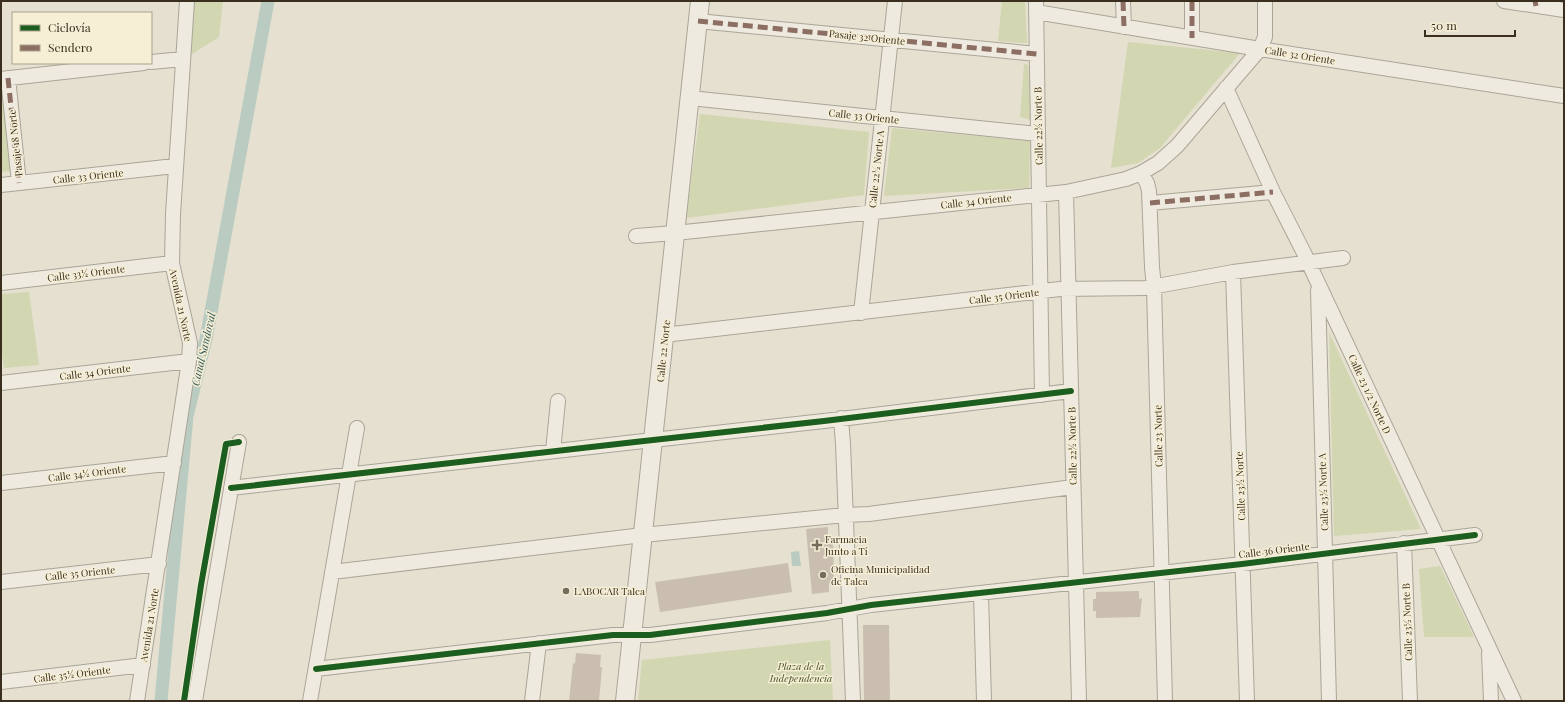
<svg xmlns="http://www.w3.org/2000/svg" width="1565" height="702" viewBox="0 0 1565 702" font-family="'Playfair Display',serif">
<rect width="100%" height="100%" fill="#e5e0cf"/>
<!-- green -->
<path fill="#d2d6b1" d="M193,1H223L219,37L189,56Z
M1002,1H1025L1027,43L998,41Z
M1128,42L1240,53L1160,148L1138,163L1111,168Z
M1024,64L1028,65L1032,120L1020,117Z
M1,91H2L12,171L1,172Z
M700,114L869,132L864,195L686,218Z
M892,128L1030,141L1029,188L884,196Z
M29,292L39,365L4,368L1,347V294Z
M1329,332L1421,529L1334,536Z
M1440,566L1474,637H1424L1419,569Z
M830,640L833,701H638L642,660Z"/>
<!-- water -->
<path fill="#bacbc1" d="M799,551L801,566H792L791,552Z"/>
<g fill="none" stroke-linecap="round" stroke-linejoin="round">
<!-- canal -->
<path stroke="#bacbc1" stroke-width="13" d="M161,701L187,416L206,339L268,1"/>
</g>
<!-- building -->
<path fill="#c9beb0" d="M828,527V538H833L834,582L829,583V592L812,594L806,529Z
M788,563L792,592L660,612L655,582Z
M1139,591V599L1142,598L1140,617L1096,618V611H1093V599H1096V592Z
M863,625H889L890,701H864Z
M576,653L601,655L600,667H602L599,701H569L573,663L575,664Z"/>
<g fill="none" stroke-linecap="round" stroke-linejoin="round">
<defs>
<path id="minor" d="M1036,1L1042,395
M1123,1L1124,27
M1192,1V38
M1504,1L1564,10
M1036,12L1260,49L1564,96
M698,21L1037,54
M151,62L183,59
M8,78L19,183
M1,79L144,63
M1226,88L1273,192L1304,253L1514,701
M690,98L1038,134
M1141,173L1147,183L1149,191L1152,267L1154,287L1165,701
M1,185L175,166
M1066,192L1079,701
M1150,203L1273,192
M636,236L675,233L1066,192L1126,179L1141,173L1158,163L1177,146L1260,49L1265,37V1
M1233,272L1247,701
M1,283L172,263
M1318,290L1329,701
M861,313L895,1
M664,335L1060,289L1146,288L1233,272L1343,258
M1,383L189,361
M841,418L843,444L853,701
M553,451L558,401
M1,483L174,463
M231,488L635,442L824,421L1071,391
M1404,543L1410,701
M332,572L643,535L845,515L869,514L1073,487
M1,582L159,564
M981,594L984,701
M1489,653L1491,701
M316,669L613,635H650L827,613L871,605L1242,564L1475,535
M1,682L143,665
M137,701L189,361L190,343L172,263L173,214L187,1
M195,701L239,442
M310,701L357,428
M532,701L539,643"/>
<path id="tertiary" d="M625,701L700,1"/>
</defs>
<!-- minor casing -->
<use href="#minor" stroke="#aaa597" stroke-width="16"/>
<!-- tertiary casing -->
<use href="#tertiary" stroke="#aaa597" stroke-width="20"/>
<!-- minor -->
<use href="#minor" stroke="#eeeae0" stroke-width="14"/>
<!-- tertiary -->
<use href="#tertiary" stroke="#eeeae0" stroke-width="18"/>
<!-- quiet -->
<path stroke="#8d6e63" stroke-width="5" stroke-dasharray="10 5" stroke-linecap="butt" d="M1123,1L1124,27
M1192,1V38
M1535,1L1536,6
M698,21L1037,54
M8,78L19,183
M1150,203L1273,192"/>
<defs>
<path id="cycleway" d="M231,488L635,442L824,421L1071,391
M316,669L613,635H650L827,613L871,605L1242,564L1475,535
M184,701L201,585L226,444L239,442"/>
</defs>
<!-- cycleway casing -->
<use href="#cycleway" stroke="#f6eed5" stroke-width="8"/>
<!-- cycleway -->
<use href="#cycleway" stroke="#1b5e20" stroke-width="6"/>
</g>
<!-- markers -->
<g fill="#766c5d" stroke="#f6eed5" stroke-width="1.5">
<path d="M815 539h4v4h4v4h-4v4h-4v-4h-4v-4h4z"/>
<circle cx="823" cy="575" r="4"/>
<circle cx="566" cy="591" r="4"/>
</g>
<g text-anchor="middle" dominant-baseline="central" stroke-width="3" stroke-linejoin="round" paint-order="stroke">
<!-- street labels -->
<g font-size="10" fill="#3a2e1f" stroke="#f6eed5">
<text transform="translate(867 37) rotate(6)">Pasaje 32 Oriente</text>
<text transform="translate(1300 55) rotate(9)">Calle 32 Oriente</text>
<text transform="translate(864 116) rotate(6)">Calle 33 Oriente</text>
<text transform="translate(1038 126) rotate(-91)">Calle 22½ Norte B</text>
<text transform="translate(15 143) rotate(-96)">Pasaje 18 Norte</text>
<text transform="translate(876 169) rotate(-84)">Calle 22½ Norte A</text>
<text transform="translate(88 176) rotate(-6)">Calle 33 Oriente</text>
<text transform="translate(976 201) rotate(-6)">Calle 34 Oriente</text>
<text transform="translate(86 273) rotate(-7)">Calle 33½ Oriente</text>
<text transform="translate(1004 296) rotate(-7)">Calle 35 Oriente</text>
<text transform="translate(181 305) rotate(78)">Avenida 21 Norte</text>
<text transform="translate(663 351) rotate(-84)">Calle 22 Norte</text>
<text transform="translate(95 372) rotate(-7)">Calle 34 Oriente</text>
<text transform="translate(1370 394) rotate(65)">Calle 23 1/2 Norte D</text>
<text transform="translate(1158 436) rotate(-91)">Calle 23 Norte</text>
<text transform="translate(1072 446) rotate(-91)">Calle 22½ Norte B</text>
<text transform="translate(87 473) rotate(-7)">Calle 34½ Oriente</text>
<text transform="translate(1240 486) rotate(-92)">Calle 23½ Norte</text>
<text transform="translate(1323 492) rotate(-92)">Calle 23½ Norte A</text>
<text transform="translate(1274 550) rotate(-7)">Calle 36 Oriente</text>
<text transform="translate(80 573) rotate(-6)">Calle 35 Oriente</text>
<text transform="translate(1407 622) rotate(-92)">Calle 23½ Norte B</text>
<text transform="translate(149 625) rotate(-81)">Avenida 21 Norte</text>
<text transform="translate(72 674) rotate(-7)">Calle 35½ Oriente</text>
</g>
<!-- poi labels -->
<g font-size="10" fill="#3a2e1f" stroke="#f6eed5" text-anchor="start">
<text x="825" y="539">Farmacia<tspan x="825" dy="12">Junto a Tí</tspan></text>
<text x="831" y="569">Oficina Municipalidad<tspan x="831" dy="12">de Talca</tspan></text>
<text x="574" y="591">LABOCAR Talca</text>
</g>
<!-- park labels -->
<g font-size="10" font-style="italic" fill="#475626" stroke="#f6eed5">
<text x="801" y="666">Plaza de la<tspan x="801" dy="12">Independencia</tspan></text>
</g>
<!-- water labels -->
<g font-size="11" font-style="italic" fill="#2f5959" stroke="#f6eed5">
<text transform="translate(203 349) rotate(-77)">Canal Sandoval</text>
</g>
</g>
<!-- border -->
<rect width="1565" height="702" fill="none" stroke="#3a2e1f" stroke-width="4"/>
<!-- legend -->
<rect x="12" y="12" width="140" height="52" fill="#f6eed5" stroke="#aba18c"/>
<rect x="20" y="25" width="20" height="6" fill="#1b5e20" stroke="#aba18c"/>
<text x="48" y="32" font-size="12" fill="#3a2e1f">Ciclovía</text>
<rect x="20" y="45" width="20" height="6" fill="#8d6e63" stroke="#aba18c"/>
<text x="48" y="52" font-size="12" fill="#3a2e1f">Sendero</text>
<!-- scale -->
<path d="M1425 30v6h90v-6" fill="none" stroke="#3a2e1f" stroke-width="2"/>
<text x="1431" y="30" font-size="12" fill="#3a2e1f" stroke="#f6eed5" stroke-width="3" paint-order="stroke">50 m</text>
</svg>
